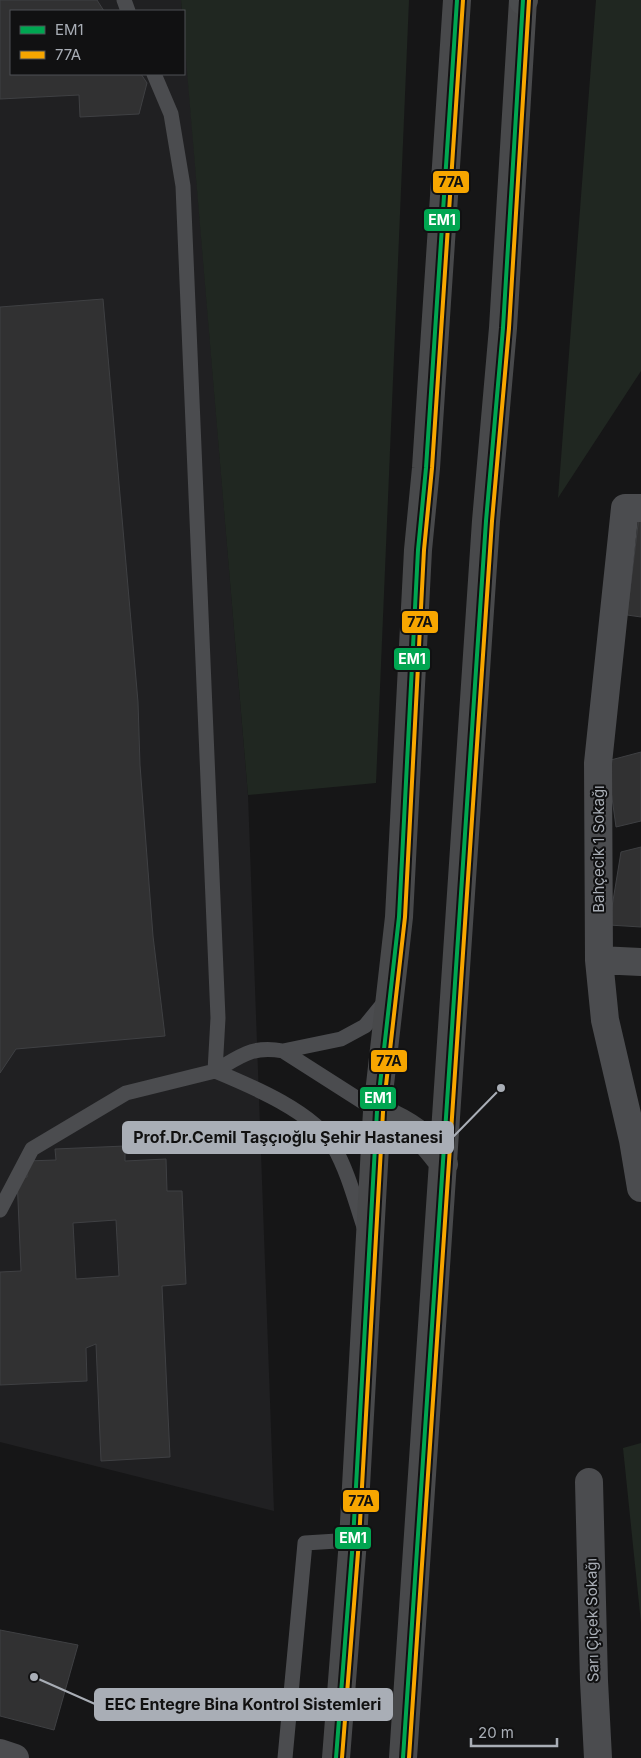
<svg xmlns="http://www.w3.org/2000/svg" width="641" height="1758" viewBox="0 0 641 1758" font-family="Inter,sans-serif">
<rect width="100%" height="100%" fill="#161617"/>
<!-- built -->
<path fill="#202022" d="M0,0H181L182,11H11V74H184V29L248,795L274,1511L0,1442Z"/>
<!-- green -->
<path fill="#202721" d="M181,0H409L376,783L248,795Z
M596,0H641V371L558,498Z
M641,1443V1623L623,1448Z"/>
<!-- building -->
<path fill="#313132" stroke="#3f4043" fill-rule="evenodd" d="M0,0H97L104,11H11V74H141L147,83L139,114L80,117L79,95L0,99Z
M103,299L138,702L140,765L153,936L165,1036L16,1049L0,1073V307Z
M639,516H641V617L627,615Z
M641,752V821L616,827L607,761Z
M641,847V927L609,925L621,852Z
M125,1146V1161L166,1159L167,1191H182L186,1284L162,1286L170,1457L101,1461L96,1344L86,1348L87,1381L0,1385V1272L21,1271L17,1177H27V1161L56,1160L55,1149ZM116,1220L119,1276L76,1279L73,1223Z
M0,1630L78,1645L54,1730L0,1716Z"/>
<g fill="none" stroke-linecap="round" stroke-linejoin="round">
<!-- service -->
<path stroke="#4b4c4f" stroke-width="15" d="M124,0L128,11
M283,1051L341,1039L365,1026L387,999
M215,1071C251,1086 314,1112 334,1147C348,1172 355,1200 364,1227
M215,1071C241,1056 253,1045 283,1051L377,1111
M0,1210L32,1149L126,1093L215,1071L218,1018L183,186L171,114L154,74
M285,1758L305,1543L353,1540"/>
<!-- minor -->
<path stroke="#4b4c4f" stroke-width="28" d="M641,508H625L598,763L599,960L605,1020L633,1140L641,1188
M599,960L641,962
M589,1482L594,1681L598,1758
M0,1753L15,1758"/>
<!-- primary -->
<path stroke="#48494b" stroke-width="28" d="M377,1111C412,1126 421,1133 444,1164
M336,1758L353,1540L377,1111L399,917L418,550L426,468L457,0
M403,1758L486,521L503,328L523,0"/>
<!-- trunk -->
<path stroke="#4a4c4e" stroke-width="28" d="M523,1L524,0"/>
<defs>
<path id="bus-1" d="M336,1758L353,1540L377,1111L399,917L418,550L426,468L457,0
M403,1758L486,521L503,328L523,0"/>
<path id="bus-2" d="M342,1758L359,1540L383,1112L405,917L424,550L432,468L463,0
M409,1758L492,521L509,328L529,0"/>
</defs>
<!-- bus-1 casing -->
<use href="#bus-1" stroke="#111112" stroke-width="8"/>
<!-- bus-2 casing -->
<use href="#bus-2" stroke="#111112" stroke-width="8"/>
<!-- bus-1 -->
<use href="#bus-1" stroke="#00a651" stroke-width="4"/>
<!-- bus-2 -->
<use href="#bus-2" stroke="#f7a600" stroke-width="4"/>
</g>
<g text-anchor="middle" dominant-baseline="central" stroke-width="4" stroke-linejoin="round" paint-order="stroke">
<!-- street labels -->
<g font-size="15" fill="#a9aeb6" stroke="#111112">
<text transform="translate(598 849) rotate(-90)">Bahçecik 1 Sokağı</text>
<text transform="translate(592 1620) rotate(-91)">Sarı Çiçek Sokağı</text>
</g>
</g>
<!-- callouts -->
<path fill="none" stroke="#a9aeb6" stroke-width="2" d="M501 1088L453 1137M34 1677L95 1704"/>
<g fill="#a9aeb6" stroke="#111112" stroke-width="2">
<circle cx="501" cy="1088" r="5"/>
<circle cx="34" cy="1677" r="5"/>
</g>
<g fill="#a9aeb6" stroke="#a9aeb6" stroke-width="2">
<rect x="123" y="1122" width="330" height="31" rx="5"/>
<rect x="95" y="1689" width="297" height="31" rx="5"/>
</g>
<g font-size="16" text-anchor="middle" font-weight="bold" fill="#111">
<text x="288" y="1143">Prof.Dr.Cemil Taşçıoğlu Şehir Hastanesi</text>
<text x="243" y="1710">EEC Entegre Bina Kontrol Sistemleri</text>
</g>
<g stroke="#111112" stroke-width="2">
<rect x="432" y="170" width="38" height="24" rx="5" fill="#f7a600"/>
<rect x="423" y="208" width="38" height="24" rx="5" fill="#00a651"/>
<rect x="401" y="610" width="38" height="24" rx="5" fill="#f7a600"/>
<rect x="393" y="647" width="38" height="24" rx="5" fill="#00a651"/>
<rect x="370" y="1049" width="38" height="24" rx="5" fill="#f7a600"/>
<rect x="359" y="1086" width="38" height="24" rx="5" fill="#00a651"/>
<rect x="342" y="1489" width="38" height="24" rx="5" fill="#f7a600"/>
<rect x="334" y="1526" width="38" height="24" rx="5" fill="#00a651"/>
</g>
<g font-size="14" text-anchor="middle" font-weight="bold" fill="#fff">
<text x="442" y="225">EM1</text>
<text x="412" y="664">EM1</text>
<text x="378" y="1103">EM1</text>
<text x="353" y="1543">EM1</text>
</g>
<g font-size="14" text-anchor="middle" font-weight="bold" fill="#111">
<text x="451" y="187">77A</text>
<text x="420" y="627">77A</text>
<text x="389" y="1066">77A</text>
<text x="361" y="1506">77A</text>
</g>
<!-- legend -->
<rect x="10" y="10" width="175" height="65" fill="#111112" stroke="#4e5054"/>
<rect x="20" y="26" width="25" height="8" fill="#00a651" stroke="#4e5054"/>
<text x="55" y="35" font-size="15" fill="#a9aeb6">EM1</text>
<rect x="20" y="51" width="25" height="8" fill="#f7a600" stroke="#4e5054"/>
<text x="55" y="60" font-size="15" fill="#a9aeb6">77A</text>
<!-- scale -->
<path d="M471 1738v8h86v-8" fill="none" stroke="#a9aeb6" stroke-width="2.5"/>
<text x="478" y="1738" font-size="15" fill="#a9aeb6" stroke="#111112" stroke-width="4" paint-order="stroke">20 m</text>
</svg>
